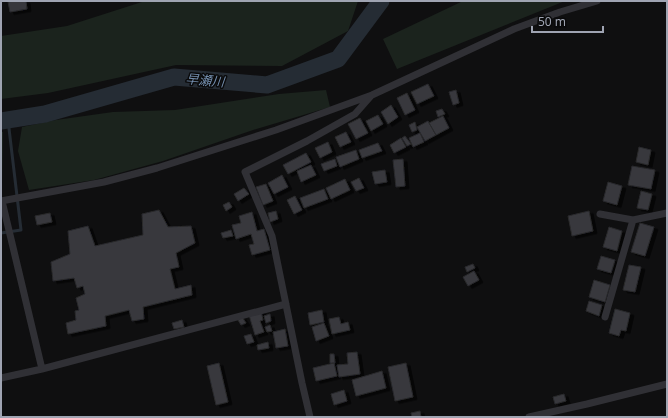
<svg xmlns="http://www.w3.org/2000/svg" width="668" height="418" viewBox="0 0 668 418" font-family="'Noto Sans','Noto Sans JP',sans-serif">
<defs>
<filter id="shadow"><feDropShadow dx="4" dy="2.5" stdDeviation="0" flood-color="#0009"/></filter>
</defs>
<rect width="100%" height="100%" fill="#0f0f10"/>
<!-- green -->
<path fill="#1b231d" d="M145,1H358L348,31L282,66L176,65L48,93L1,99V36L67,26Z
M463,1H565L397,69L383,39Z
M326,90L330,107L253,130L163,161L94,180L29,190L18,151L22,127L56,120L113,112L175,110L279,94Z
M1,132H3L2,183H1Z"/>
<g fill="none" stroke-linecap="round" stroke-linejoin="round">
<!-- stream -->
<path stroke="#252c34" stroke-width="3" d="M1,233L21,230L8,120"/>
<!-- river -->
<path stroke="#252c34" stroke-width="17" d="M1,121L45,114L174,77L267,85L338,59L381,1"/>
</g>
<!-- building -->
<path fill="#38393e" stroke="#29292c" filter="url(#shadow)" d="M14,1H26L27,9L10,12L8,2Z
M428,84L434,96L417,104L411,92Z
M456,90L459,103L453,105L449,92Z
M407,93L415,110L405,115L397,98Z
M391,105L398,117L388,124L381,112Z
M442,109L445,114L438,117L436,111Z
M378,115L383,124L371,131L366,121Z
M443,116L449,128L436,135L429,123Z
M360,118L368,133L356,139L348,124Z
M428,121L436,135L425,141L417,127Z
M415,122L417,130L412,132L409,125Z
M346,132L351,142L340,147L335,137Z
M420,133L424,142L413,147L409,138Z
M405,136L411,144L407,146L402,138Z
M401,138L406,147L394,153L390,145Z
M328,142L332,152L320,158L315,148Z
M378,143L382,151L362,158L359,150Z
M639,147L651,150L648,165L636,162Z
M356,150L359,159L340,167L336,157Z
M306,153L311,162L288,174L283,165Z
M335,159L337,166L324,171L321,164Z
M403,159L405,186L396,187L393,160Z
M311,165L316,175L301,182L297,171Z
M632,166L655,170L651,189L628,185Z
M385,170L387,182L375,184L372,172Z
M282,175L288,187L274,194L268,183Z
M359,178L364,188L356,191L351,182Z
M345,179L350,190L331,199L326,188Z
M608,182L622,186L617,205L603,201Z
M266,184L273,201L263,205L256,187Z
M244,188L249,194L238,201L234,194Z
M324,189L328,199L304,208L300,198Z
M641,191L652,194L648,210L637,208Z
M295,196L302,210L294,214L287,200Z
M229,202L232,207L226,211L223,205Z
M159,210L168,227L191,226L195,243L176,253L179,267L170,269L175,289L191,285L192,295L143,307L144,319L132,321L129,310L105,316L106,326L68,334L66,323L76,320L75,311L79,310L76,298L85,294L83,286L77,288L74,278L53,281L51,262L70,254L68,231L88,226L95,246L143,235L142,214Z
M276,211L278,219L270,222L268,213Z
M589,211L593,231L572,236L568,216Z
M252,212L257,231L264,229L270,250L252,255L249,245L254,244L251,234L236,239L232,225L241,223L239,216Z
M50,213L52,222L37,225L35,216Z
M640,223L654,227L645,256L631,252Z
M609,227L622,231L617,251L603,247Z
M231,230L233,236L223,238L221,233Z
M601,256L615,260L611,273L597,269Z
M473,264L475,268L467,272L465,267Z
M629,265L641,267L635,292L623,290Z
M474,271L479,280L468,286L463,277Z
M594,280L610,285L605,302L589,297Z
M589,301L602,305L599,316L586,311Z
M615,309L630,313L626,331L621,330L619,336L609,333Z
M322,310L324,322L310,325L308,313Z
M261,311L263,320L260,321L264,332L255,335L249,315Z
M270,314L271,321L266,323L264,316Z
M242,317L246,323L241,325L238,320Z
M339,317L341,324L348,322L350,330L332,334L329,319Z
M182,320L184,327L174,329L172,323Z
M324,323L329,336L316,341L312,327Z
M270,325L272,331L267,332L265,327Z
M285,329L288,346L276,348L273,332Z
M251,334L254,342L247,344L244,336Z
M268,342L269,348L258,350L257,345Z
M357,352L360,374L339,377L337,365L348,364L347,353Z
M330,354H334L335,363H330Z
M219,363L228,402L216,405L207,366Z
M334,363L337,376L316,381L313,368Z
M406,363L413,397L395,401L388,367Z
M382,371L386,388L356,396L352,380Z
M344,390L347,401L334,405L331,394Z
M564,394L566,401L555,404L553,397Z
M420,411L421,417H412L411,413Z"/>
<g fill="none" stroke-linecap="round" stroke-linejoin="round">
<!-- minor -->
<path stroke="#303035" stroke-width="7" d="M1,201L104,182L157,168L276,130L372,95L514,29L560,12L597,1
M2,201L42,369
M600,214L633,220
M605,317L633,220L667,213
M1,378L42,369L286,304
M310,417L302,383L272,236L245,172L307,141L355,114L370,97
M529,417L587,404L667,384"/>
</g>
<g text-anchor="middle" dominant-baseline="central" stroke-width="3" stroke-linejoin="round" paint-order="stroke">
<!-- water labels -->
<g font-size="13" font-style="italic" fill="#748faf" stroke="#0a0a0b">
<text transform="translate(205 80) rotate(5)">早瀬川</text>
</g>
</g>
<!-- border -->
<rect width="668" height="418" fill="none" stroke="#9fa4b2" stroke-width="4"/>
<!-- scale -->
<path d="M532 26v6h71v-6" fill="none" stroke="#9fa4b2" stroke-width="2"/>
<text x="538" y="26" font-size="12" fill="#9fa4b2" stroke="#0a0a0b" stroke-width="3" paint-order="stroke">50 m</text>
</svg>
